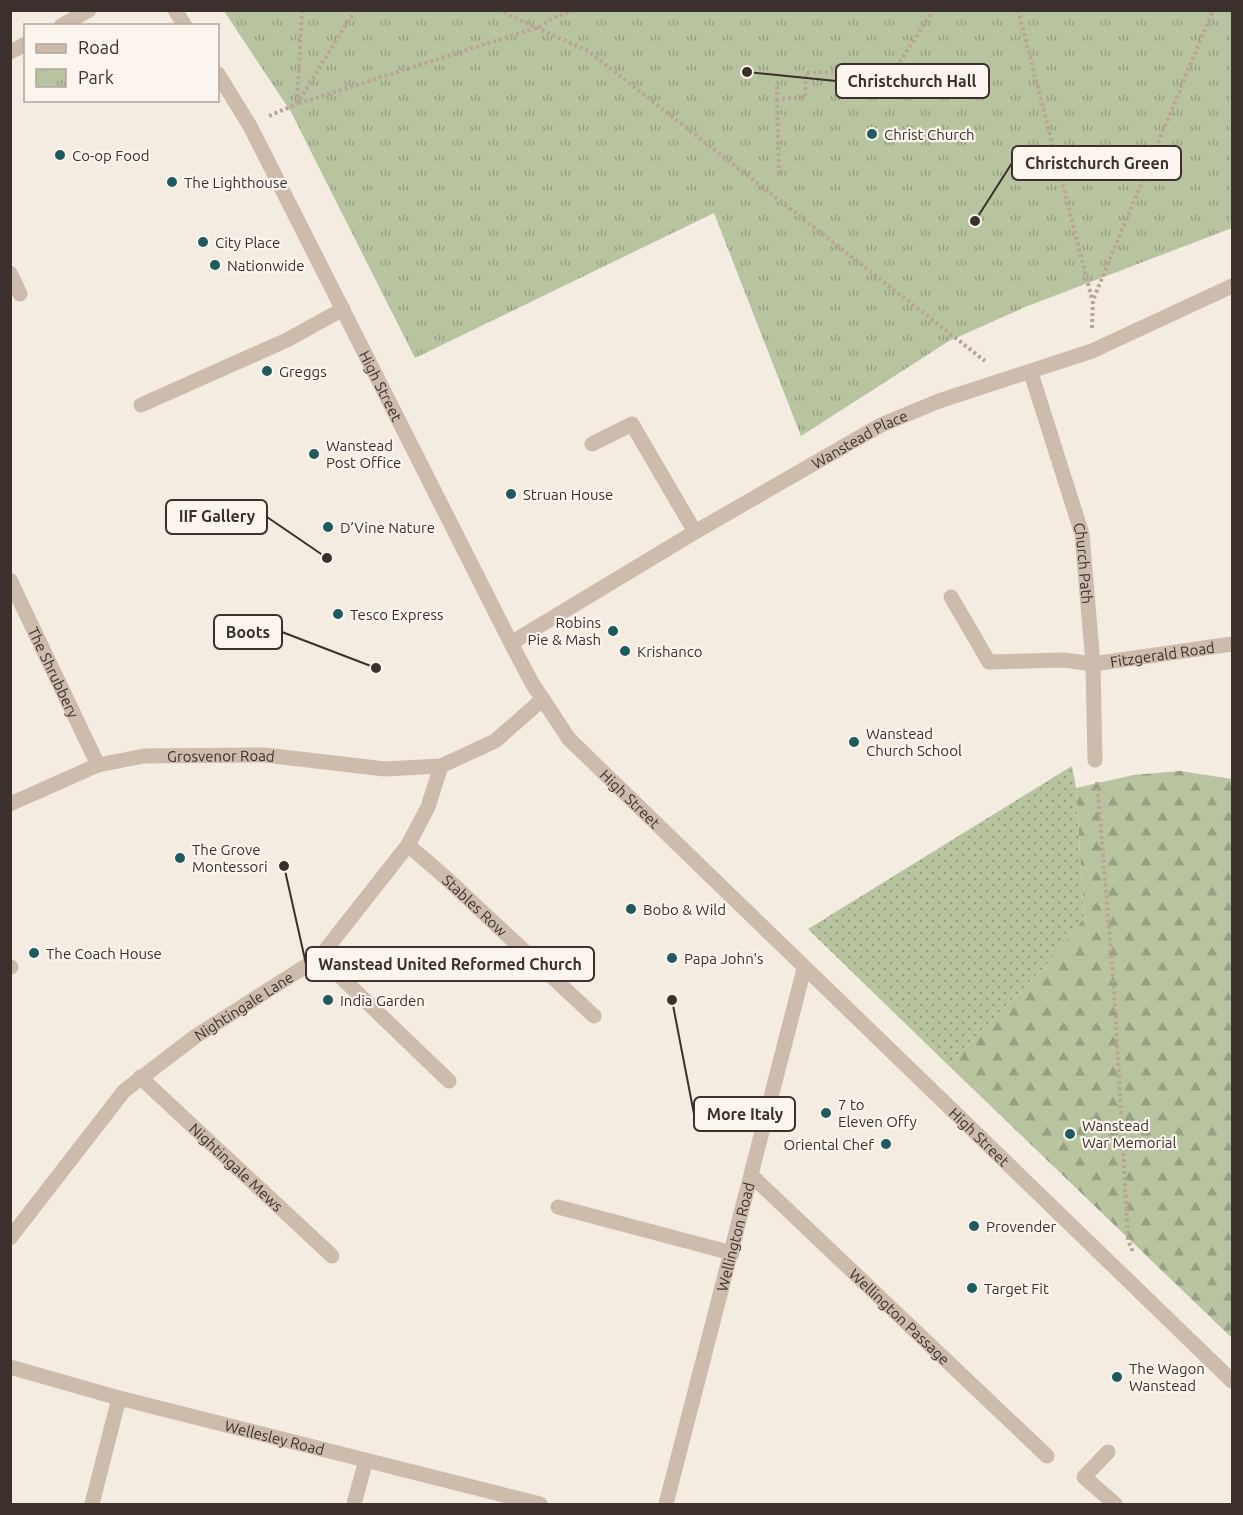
<svg xmlns="http://www.w3.org/2000/svg" width="1243" height="1515" viewBox="0 0 1243 1515" font-family="Ubuntu,sans-serif">
<defs>
<pattern id="grass-dots" width="8" height="8" patternUnits="userSpaceOnUse" patternTransform="scale(1.5)"><rect width="8" height="8" fill="#b8c4a0"/><path d="M2 2h.1M6 6h.1" fill="none" stroke="#97a083" stroke-width="1.8" stroke-linecap="round"/></pattern>
<pattern id="forest-firs" width="22" height="20" patternUnits="userSpaceOnUse" patternTransform="scale(1.5)"><rect width="22" height="20" fill="#b8c4a0"/><path d="M5 1l3.5 6h-7zM16 11l3.5 6h-7z" fill="#97a083"/></pattern>
<pattern id="park-tufts" width="24" height="20" patternUnits="userSpaceOnUse" patternTransform="scale(1.5)"><rect width="24" height="20" fill="#b8c4a0"/><path d="M3 7l-1-3M5 7V3M7 7l1-3M15 17l-1-3M17 17v-4M19 17l1-3" fill="none" stroke="#97a083"/></pattern>
</defs>
<rect width="100%" height="100%" fill="#f4ebe1"/>
<!-- grass -->
<path fill="url(#grass-dots)" d="M1072,766L1076,788L1084,918L1046,966L948,1065L808,929Z"/>
<!-- forest -->
<path fill="url(#forest-firs)" d="M1180,771L1232,779V1338L948,1065L1046,966L1084,918L1076,788L1133,775Z"/>
<!-- park -->
<path fill="url(#park-tufts)" d="M224,11H1232V228L1025,307L949,341L801,436L714,213L415,358L291,112Z"/>
<g fill="none" stroke-linecap="round" stroke-linejoin="round">
<!-- path -->
<path stroke="#b9a596" stroke-width="4" stroke-dasharray="3 3" stroke-linecap="butt" d="M302,10L297,104L539,27L555,17L576,10
M498,10L588,51L985,361
M1018,10L1092,299
M895,84L896,68
M777,86V99L805,97L806,73L896,68L933,10
M777,99L779,176
M269,116L297,104L355,10
M1092,328L1093,300L1213,10
M1097,782L1114,988L1128,1240L1133,1252"/>
<!-- service -->
<g stroke="#cdbbac" stroke-width="15">
<path d="M10,273L20,294"/>
<path d="M141,405L287,340L343,309"/>
<path d="M592,444L632,424L695,532"/>
<path id="s1" d="M10,580L98,765"/>
<path d="M951,597L989,662L1064,660L1093,664"/>
<path id="s2" d="M408,845L445,877L594,1016"/>
<path d="M320,957L449,1081"/>
<path d="M10,967H11"/>
<path id="s3" d="M140,1077L332,1256"/>
<path d="M558,1207L732,1253"/>
<path d="M1108,1452L1084,1477L1115,1504"/>
</g>
<!-- minor -->
<g stroke="#cdbbac" stroke-width="15">
<path d="M61,26L89,10"/>
<path d="M10,52L26,44"/>
<path id="s4" d="M1031,373L1082,534L1093,664L1095,760"/>
<path id="s5" d="M511,643L695,532L881,425L939,401L1092,351L1232,286"/>
<path id="s6" d="M1093,664L1232,644"/>
<path id="s7" d="M10,804L98,765L144,756L265,755L385,769L441,766L495,741L543,699"/>
<path id="s8" d="M752,1176L1047,1456"/>
<path id="s9" d="M10,1238L124,1091L196,1036L320,957L408,845L428,807L441,766"/>
<path id="s10" d="M10,1367L119,1398L540,1504"/>
<path d="M92,1504L119,1398"/>
<path d="M354,1504L366,1460"/>
<path id="s11" d="M666,1504L804,969"/>
</g>
<!-- tertiary -->
<g stroke="#cdbbac" stroke-width="15">
<path d="M175,10L185,26"/>
<path id="s12" d="M218,74L250,126L511,643L532,683L569,739L1232,1381"/>
</g>
</g>
<!-- markers -->
<g fill="#1f5a5e" stroke="#fbf5ee" stroke-width="2">
<circle cx="872" cy="134" r="6"/>
<circle cx="60" cy="155" r="6"/>
<circle cx="172" cy="182" r="6"/>
<circle cx="203" cy="242" r="6"/>
<circle cx="215" cy="265" r="6"/>
<circle cx="267" cy="371" r="6"/>
<circle cx="314" cy="454" r="6"/>
<circle cx="511" cy="494" r="6"/>
<circle cx="328" cy="527" r="6"/>
<circle cx="338" cy="614" r="6"/>
<circle cx="613" cy="631" r="6"/>
<circle cx="625" cy="651" r="6"/>
<circle cx="854" cy="742" r="6"/>
<circle cx="180" cy="858" r="6"/>
<circle cx="631" cy="909" r="6"/>
<circle cx="34" cy="953" r="6"/>
<circle cx="672" cy="958" r="6"/>
<circle cx="328" cy="1000" r="6"/>
<circle cx="826" cy="1113" r="6"/>
<circle cx="1070" cy="1134" r="6"/>
<circle cx="886" cy="1144" r="6"/>
<circle cx="974" cy="1226" r="6"/>
<circle cx="972" cy="1288" r="6"/>
<circle cx="1117" cy="1377" r="6"/>
</g>
<g text-anchor="middle" dominant-baseline="central" stroke-width="4.5" stroke-linejoin="round" paint-order="stroke">
<!-- poi labels -->
<g font-size="15" fill="#3b302b" stroke="#fbf5ee" text-anchor="start">
<text x="884" y="134">Christ Church</text>
<text x="72" y="155">Co-op Food</text>
<text x="184" y="182">The Lighthouse</text>
<text x="215" y="242">City Place</text>
<text x="227" y="265">Nationwide</text>
<text x="279" y="371">Greggs</text>
<text x="326" y="445">Wanstead<tspan x="326" dy="17">Post Office</tspan></text>
<text x="523" y="494">Struan House</text>
<text x="340" y="527">D’Vine Nature</text>
<text x="350" y="614">Tesco Express</text>
<text x="601" y="622" text-anchor="end">Robins<tspan x="601" dy="17">Pie &amp; Mash</tspan></text>
<text x="637" y="651">Krishanco</text>
<text x="866" y="733">Wanstead<tspan x="866" dy="17">Church School</tspan></text>
<text x="192" y="849">The Grove<tspan x="192" dy="17">Montessori</tspan></text>
<text x="643" y="909">Bobo &amp; Wild</text>
<text x="46" y="953">The Coach House</text>
<text x="684" y="958">Papa John's</text>
<text x="340" y="1000">India Garden</text>
<text x="838" y="1104">7 to<tspan x="838" dy="17">Eleven Offy</tspan></text>
<text x="1082" y="1125">Wanstead<tspan x="1082" dy="17">War Memorial</tspan></text>
<text x="874" y="1144" text-anchor="end">Oriental Chef</text>
<text x="986" y="1226">Provender</text>
<text x="984" y="1288">Target Fit</text>
<text x="1129" y="1368">The Wagon<tspan x="1129" dy="17">Wanstead</tspan></text>
</g>
<!-- street labels -->
<g font-size="15" fill="#3b302b" stroke="#fbf5ee">
<text stroke="none"><textPath href="#s12" startOffset="352">High Street</textPath></text>
<text stroke="none"><textPath href="#s5" startOffset="404">Wanstead Place</textPath></text>
<text stroke="none"><textPath href="#s4" startOffset="198">Church Path</textPath></text>
<text stroke="none"><textPath href="#s6" startOffset="70">Fitzgerald Road</textPath></text>
<text stroke="none"><textPath href="#s1" startOffset="102">The Shrubbery</textPath></text>
<text stroke="none"><textPath href="#s7" startOffset="220">Grosvenor Road</textPath></text>
<text stroke="none"><textPath href="#s12" startOffset="838">High Street</textPath></text>
<text stroke="none"><textPath href="#s2" startOffset="90">Stables Row</textPath></text>
<text stroke="none"><textPath href="#s9" startOffset="333">Nightingale Lane</textPath></text>
<text stroke="none"><textPath href="#s12" startOffset="1324">High Street</textPath></text>
<text stroke="none"><textPath href="#s3" startOffset="132">Nightingale Mews</textPath></text>
<text stroke="none"><textPath href="#s11" startOffset="276">Wellington Road</textPath></text>
<text stroke="none"><textPath href="#s8" startOffset="204">Wellington Passage</textPath></text>
<text stroke="none"><textPath href="#s10" startOffset="274">Wellesley Road</textPath></text>
</g>
</g>
<!-- callouts -->
<path fill="none" stroke="#3b302b" stroke-width="2" d="M747 72L836 81M975 221L1012 163M327 558L267 517M376 668L282 632M284 866L306 964M672 1000L694 1114"/>
<g fill="#3b302b" stroke="#fbf5ee" stroke-width="2">
<circle cx="747" cy="72" r="6"/>
<circle cx="975" cy="221" r="6"/>
<circle cx="327" cy="558" r="6"/>
<circle cx="376" cy="668" r="6"/>
<circle cx="284" cy="866" r="6"/>
<circle cx="672" cy="1000" r="6"/>
</g>
<g fill="#fbf5ee" stroke="#3b302b" stroke-width="2">
<rect x="836" y="64" width="153" height="34" rx="6"/>
<rect x="1012" y="146" width="169" height="34" rx="6"/>
<rect x="166" y="500" width="101" height="34" rx="6"/>
<rect x="214" y="615" width="68" height="34" rx="6"/>
<rect x="306" y="947" width="288" height="34" rx="6"/>
<rect x="694" y="1097" width="101" height="34" rx="6"/>
</g>
<g font-size="16" text-anchor="middle" font-weight="bold" fill="#3b302b">
<text x="912" y="87">Christchurch Hall</text>
<text x="1097" y="169">Christchurch Green</text>
<text x="217" y="522">IIF Gallery</text>
<text x="248" y="638">Boots</text>
<text x="450" y="970">Wanstead United Reformed Church</text>
<text x="745" y="1120">More Italy</text>
</g>
<!-- border -->
<rect width="1243" height="1515" fill="none" stroke="#3b302b" stroke-width="24"/>
<!-- legend -->
<rect x="24" y="24" width="195" height="78" fill="#fbf5ee" stroke="#aea6a0" stroke-width="1.5"/>
<rect x="36" y="44" width="30" height="9" fill="#cdbbac" stroke="#aea6a0" stroke-width="1.5"/>
<text x="78" y="54" font-size="18" fill="#3b302b">Road</text>
<rect x="36" y="69" width="30" height="18" fill="url(#park-tufts)" stroke="#aea6a0" stroke-width="1.5"/>
<text x="78" y="84" font-size="18" fill="#3b302b">Park</text>
</svg>
